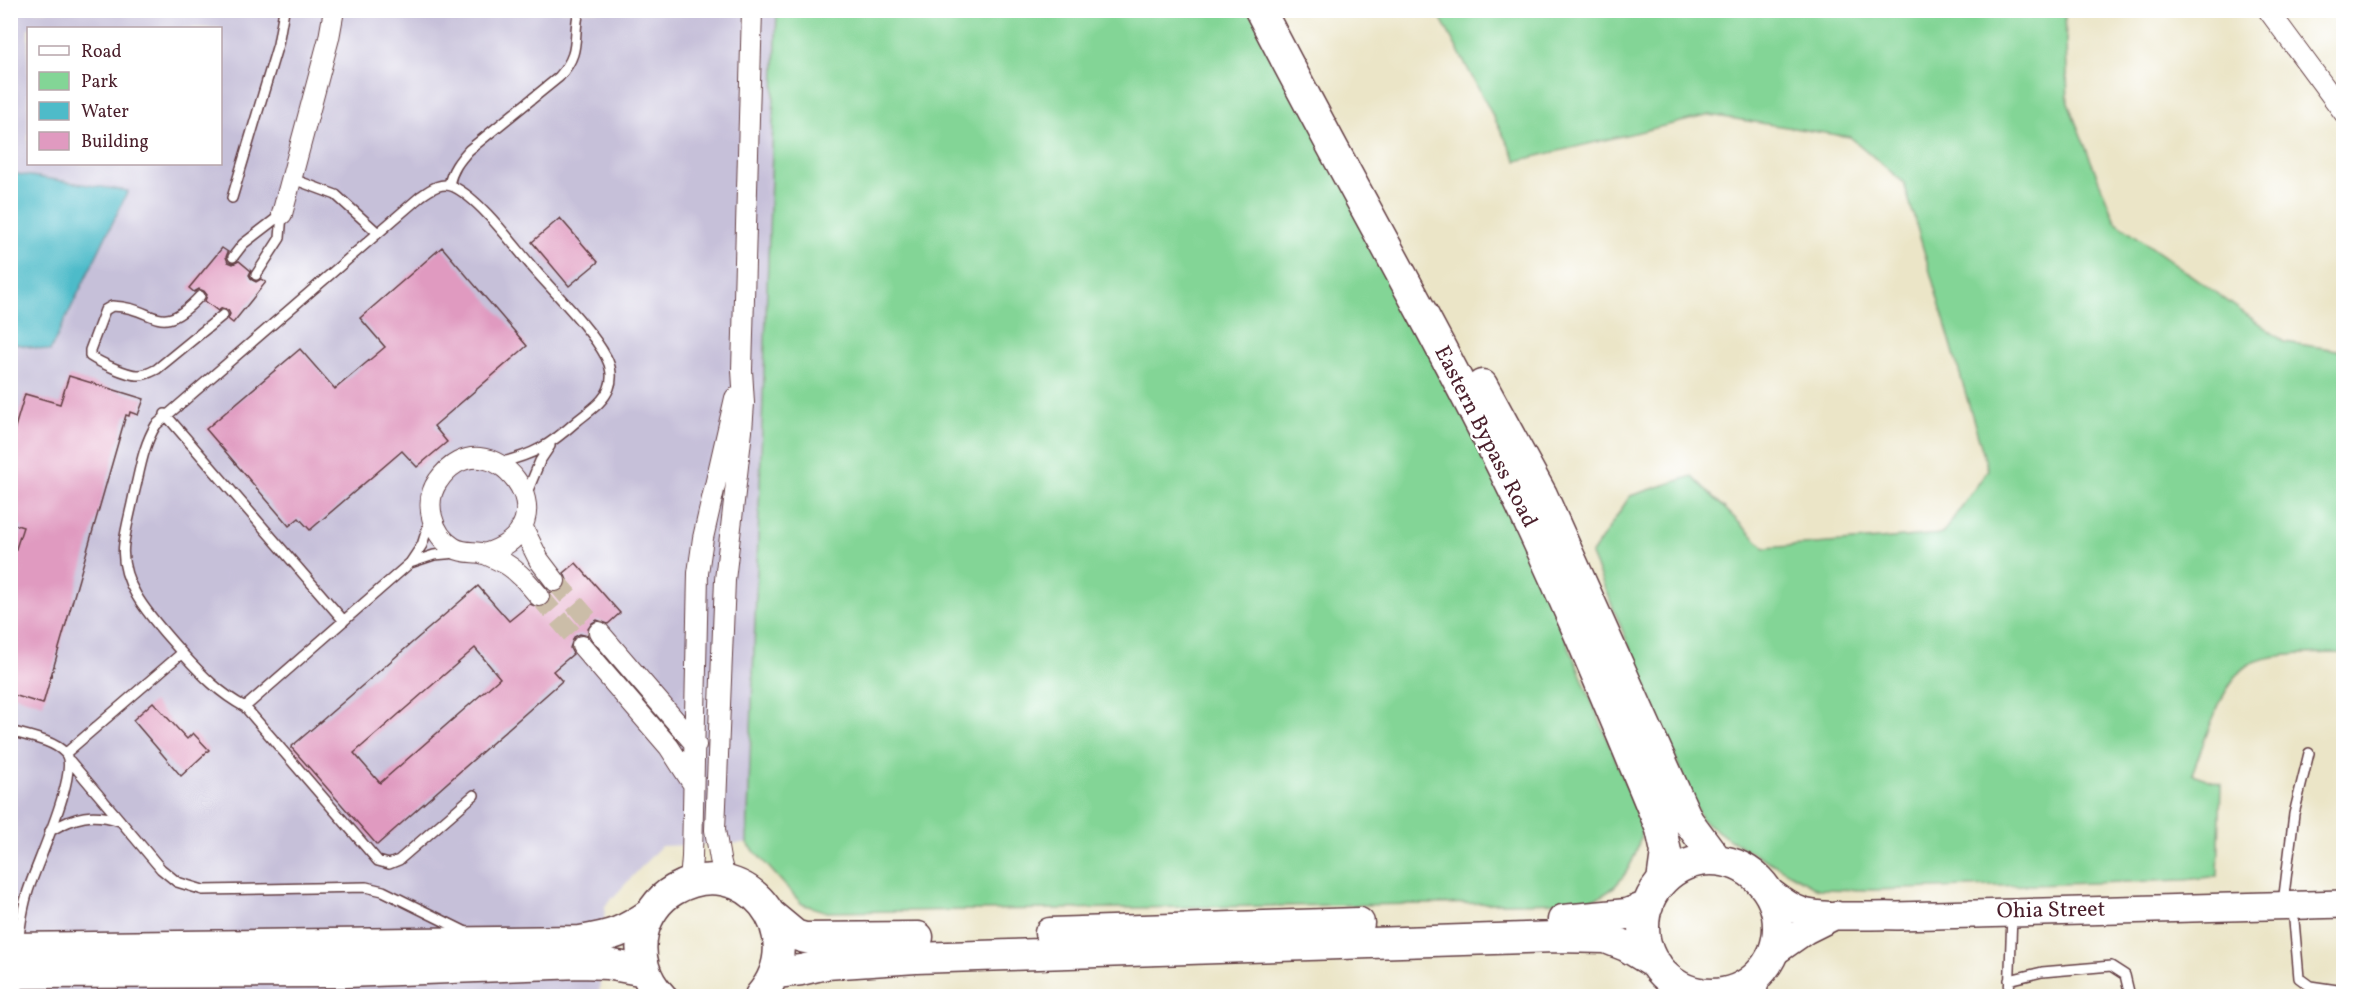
<svg xmlns="http://www.w3.org/2000/svg" width="2354" height="1007" viewBox="0 0 2354 1007" font-family="Vollkorn,serif">
<rect width="100%" height="100%" fill="#fff"/>
<filter id="ink" filterUnits="userSpaceOnUse"><feTurbulence type="fractalNoise" baseFrequency=".0167" numOctaves="2"/><feDisplacementMap in="SourceGraphic" scale="12" xChannelSelector="R" yChannelSelector="G"/><feConvolveMatrix kernelMatrix="1 2 1 2 8 2 1 2 1" color-interpolation-filters="sRGB"/></filter>
<filter id="wash" filterUnits="userSpaceOnUse"><feTurbulence type="fractalNoise" baseFrequency=".008" numOctaves="4" result="noise"/><feDisplacementMap in="SourceGraphic" scale="24" xChannelSelector="R" yChannelSelector="G"/><feGaussianBlur stdDeviation="1.35" result="paint"/><feColorMatrix in="noise" values="0 0 0 0 0 0 0 0 0 0 0 0 0 0 0 0 0 1.4 0 .05"/><feComposite in="paint" operator="in"/></filter>
<g filter="url(#wash)">
<rect width="100%" height="100%" fill="#ebe5c7"/>
<!-- industrial -->
<path fill="#c6c0d9" fill-rule="evenodd" d="M11,11H777L747,843L661,846L605,906L599,996H11L10,343L50,351L128,191L11,173ZM28,28H220V164H28Z"/>
<!-- green -->
<path fill="#83d596" stroke="#667a60" stroke-width="1.5" d="M777,11H1257L1466,398L1643,825C1638,852 1628,882 1601,896C1595,899 1586,900 1579,902L827,912L802,904L747,843Z
M1437,11H2065L2068,103L2115,221L2285,342L2343,351V653C2317,654 2271,652 2248,665C2223,679 2203,746 2192,774L2221,784L2218,876L2185,880L1873,890L1818,889L1730,840L1701,819L1591,555L1630,496L1692,476L1765,548L1942,534L1988,470L1904,183L1850,137L1710,115L1517,161Z"/>
<!-- water -->
<path fill="#4ebbc9" stroke="#4c6d7a" stroke-width="1.5" d="M11,173L128,191L50,351L11,343Z"/>
<g id="blocks">
<!-- building -->
<path fill="#e09ac0" fill-rule="evenodd" d="M560,218L598,262L569,286L532,242Z
M442,247L527,346L434,426L447,442L417,467L402,451L310,530L299,518L289,526L206,429L300,349L335,389L385,347L360,318Z
M222,248L228,252L226,257L228,262L233,264L239,261L251,271L249,275L252,280L256,282L261,279L266,282L233,323L228,319L230,314L228,310L222,308L218,311L205,301L207,295L204,291L199,289L194,292L189,288Z
M69,376L144,399L138,415L130,412L129,416L126,415L43,704L10,694V567L23,527L10,523V444L25,394L60,404Z
M576,563L620,613L608,624L597,620L592,623L588,629V636L580,634L574,637L570,648L573,654L553,671L562,681L377,845L291,747L478,586L509,621L530,604L540,608L547,605L550,600V592L557,593L563,590L567,580L564,573ZM475,648L500,678L380,783L354,753Z
M153,702L187,739L193,733L209,750L181,776L133,720Z"/>
</g>
</g>
<g filter="url(#ink)">
<use href="#blocks" fill-opacity="0" stroke="#623d42" stroke-width="1.5"/>
<g fill="none" stroke-linecap="round" stroke-linejoin="round">
<!-- street-tunnel -->
<path stroke="#cbbda8" stroke-width="20" stroke-dasharray="20 10" stroke-linecap="butt" d="M555,581L599,632
M539,596L582,646"/>
<defs>
<path id="lane" d="M293,179L336,195L378,233
M449,185C452,170 459,161 469,150L559,77C582,51 572,39 579,10
M232,198L278,44L284,10
M233,257L243,244L282,214L280,238L256,275
M200,296C158,341 157,307 112,306L105,310L90,350V356C99,362 128,376 139,375C146,375 151,372 157,369L223,315
M165,414L344,621
M526,495L540,461L550,446
M410,563L434,555L457,553
M182,653C202,675 219,693 245,707L378,861L389,864L399,860L474,795
M245,707L410,563L422,545L429,523
M10,731C27,736 53,740 65,753C81,770 35,867 28,891C22,909 20,927 18,945
M66,753L182,653C157,623 118,587 124,543C126,527 131,510 134,494C140,470 143,446 156,425L421,196C431,189 442,181 454,187C481,200 514,246 534,269C555,293 592,330 606,357C611,366 613,378 609,388C604,402 588,412 577,421C550,445 534,455 498,463
M70,761L161,869L177,882L203,890L366,887L383,891L466,932
M50,831C75,816 93,812 120,821
M2283,903L2294,814L2309,753
M2293,909L2299,978L2310,986L2344,991
M2009,980L2042,972L2111,966L2125,975L2129,992L2127,996
M18,996V978
M2009,996L2012,915"/>
<path id="street" d="M2268,10L2344,113
M282,214L329,38L334,10
M522,526L539,560L555,581
M484,554C581,525 487,409 438,481C423,502 432,535 454,548C465,554 475,551 485,554C492,557 500,561 506,564C519,572 529,584 539,596
M599,632L696,745
M582,646L669,747L693,784
M690,882L692,857L698,573L703,538L735,398
M726,882L720,859L715,830L725,580L742,431L744,403L742,370L752,10"/>
<path id="secondary" d="M1765,888C1777,897 1787,906 1801,911C1821,919 1873,915 1897,916L2344,904
M1773,953L1806,930L1836,915
M1699,992L1703,996
M1752,996L1756,977"/>
<path id="primary" d="M1260,10C1343,172 1435,329 1515,493C1568,603 1614,716 1661,829L1666,852L1662,881
M1482,385L1542,495L1688,821L1717,860
M1644 927a67 67 0 1 1 134 0a67 67 0 1 1-134 0Z
M771,915L795,935L805,938L918,937
M1563,920L1627,914L1648,906
M1050,933L1359,923
M10,948L580,941C612,936 624,932 651,913
M10,973L346,972L581,963L607,964L645,971
M776,973L801,970L826,964L916,958L1556,937L1606,938L1626,946L1657,965
M661,996C645,980 638,956 643,933C647,916 658,899 674,890C744,849 813,934 760,996"/>
</defs>
<!-- lane casing -->
<use href="#lane" stroke="#623d42" stroke-width="12"/>
<!-- street casing -->
<use href="#street" stroke="#623d42" stroke-width="22"/>
<!-- secondary casing -->
<use href="#secondary" stroke="#623d42" stroke-width="30"/>
<!-- primary casing -->
<use href="#primary" stroke="#623d42" stroke-width="33"/>
<!-- lane -->
<use href="#lane" stroke="#fff" stroke-width="9"/>
<!-- street -->
<use href="#street" stroke="#fff" stroke-width="20"/>
<!-- secondary -->
<use href="#secondary" stroke="#fff" stroke-width="27"/>
<!-- primary -->
<use href="#primary" stroke="#fff" stroke-width="30"/>
</g>
</g>
<g text-anchor="middle" dominant-baseline="central" stroke-width="4.5" stroke-linejoin="round" paint-order="stroke">
<!-- street labels -->
<g font-size="22" fill="#4a1f2b" stroke="#fff">
<text transform="translate(1485 437) rotate(63)">Eastern Bypass Road</text>
<text transform="translate(2051 911) rotate(-1)">Ohia Street</text>
</g>
</g>
<!-- margin -->
<rect width="2354" height="1007" fill="none" stroke="#fff" stroke-width="36"/>
<!-- legend -->
<rect x="27" y="27" width="195" height="138" fill="#ffffff" stroke="#b7a5aa" stroke-width="1.5"/>
<rect x="39" y="46" width="30" height="9" fill="#ffffff" stroke="#b7a5aa" stroke-width="1.5"/>
<text x="81" y="57" font-size="18" fill="#4a1f2b">Road</text>
<rect x="39" y="72" width="30" height="18" fill="#83d596" stroke="#b7a5aa" stroke-width="1.5"/>
<text x="81" y="87" font-size="18" fill="#4a1f2b">Park</text>
<rect x="39" y="102" width="30" height="18" fill="#4ebbc9" stroke="#b7a5aa" stroke-width="1.5"/>
<text x="81" y="117" font-size="18" fill="#4a1f2b">Water</text>
<rect x="39" y="132" width="30" height="18" fill="#e09ac0" stroke="#b7a5aa" stroke-width="1.5"/>
<text x="81" y="147" font-size="18" fill="#4a1f2b">Building</text>
</svg>
